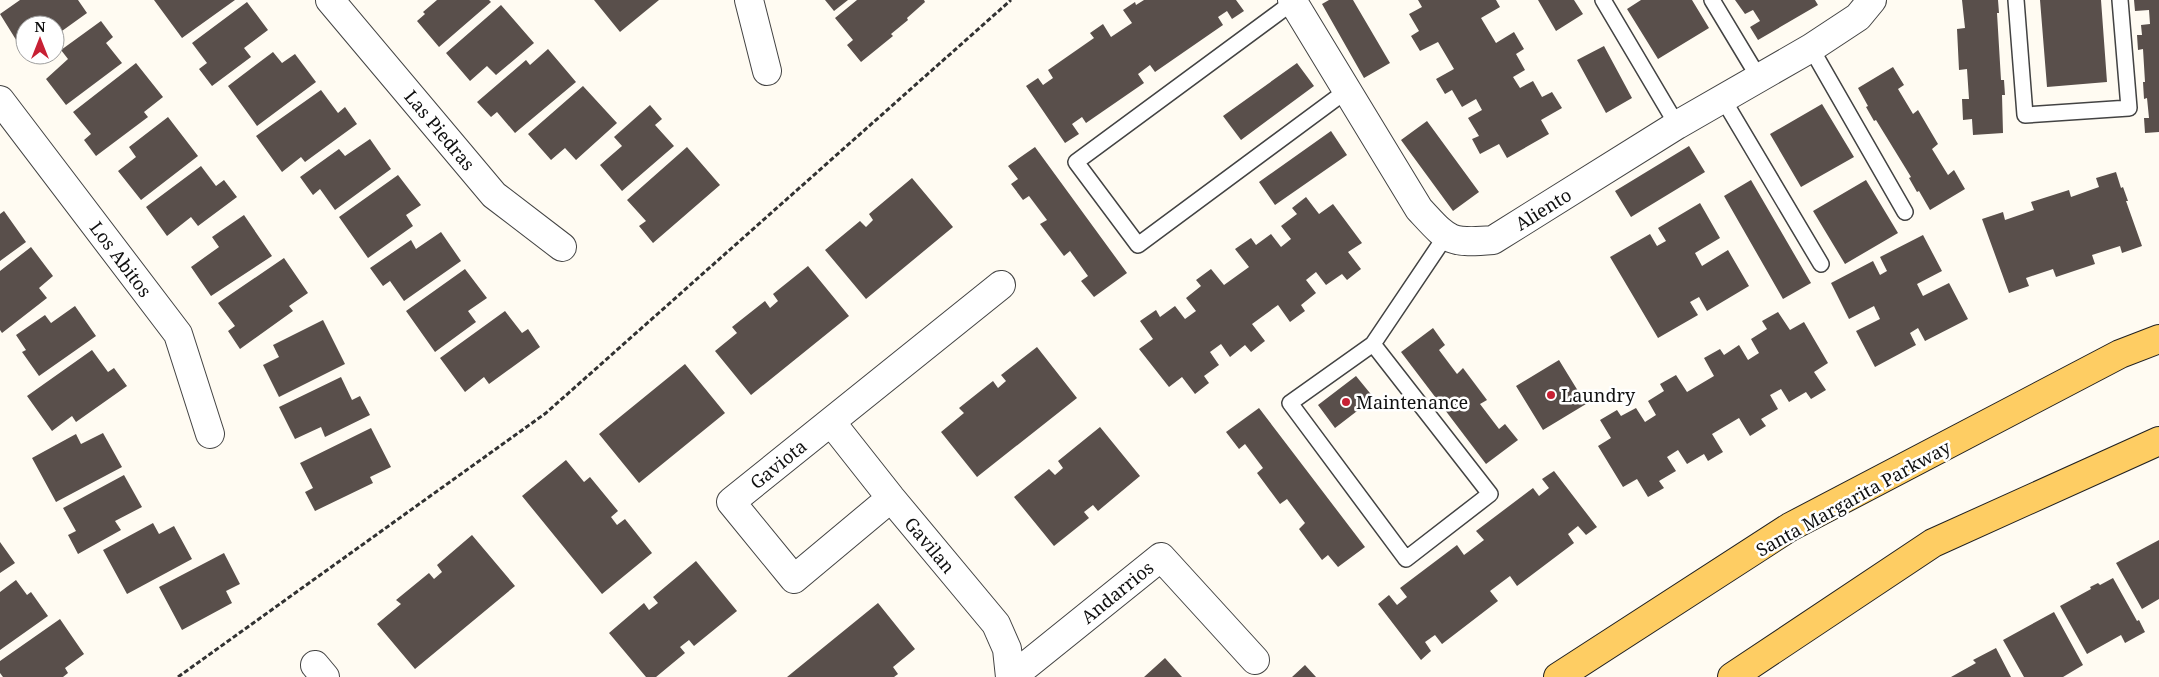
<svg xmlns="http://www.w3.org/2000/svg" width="2159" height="677" viewBox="0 0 2159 677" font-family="'Noto Serif',serif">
<rect width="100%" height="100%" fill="#fffbf2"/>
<!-- building -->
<path fill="#594f4b" d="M20,0H78L87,13L55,36V25H25V39L18,43L0,14Z
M154,0H235L182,38Z
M437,0H489L491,2L439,47L417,21L425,14L423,12Z
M594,0H659L620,32Z
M825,0H848L834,11Z
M857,0H924L925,2L907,18L908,20L891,34L893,36L861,62L847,45L853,40L835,18Z
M1144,0H1236L1244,11L1232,19L1227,11L1218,17L1223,25L1155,72L1150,65L1138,74L1144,83L1086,123L1082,117L1072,124L1079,134L1065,143L1026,86L1038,78L1043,85L1053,78L1048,70L1094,38L1090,33L1103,24L1111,37L1132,23L1123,10L1135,2L1136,5Z
M1329,0H1353L1390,63L1364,78L1322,4Z
M1418,0H1496L1500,7L1481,18L1496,43L1514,32L1524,49L1516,54L1525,70L1513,77L1520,88L1533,81L1542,97L1552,92L1562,108L1541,120L1549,134L1507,158L1499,144L1480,154L1472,139L1479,136L1468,118L1482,110L1476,99L1462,107L1452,90L1445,94L1436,79L1454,69L1438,42L1420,51L1411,36L1419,31L1409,14L1422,7Z
M1538,0H1574L1583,14L1556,31Z
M1641,0H1692L1709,28L1658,59L1627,9Z
M1735,0H1815L1818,5L1758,40L1750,27L1760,21L1753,10L1745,14Z
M1962,0H1998L1999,13H1997L2001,80H2004L2005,95H2002L2003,133L1973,135L1972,119L1963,120L1962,99H1969L1967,69L1959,70L1957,29L1965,28Z
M2040,0H2101L2107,82L2047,87Z
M2134,0H2159V132L2145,133L2144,118H2149L2147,98L2144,99L2143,82H2145L2143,49L2138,50L2137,35H2142L2141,25L2150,24L2149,10L2135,11Z
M247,2L268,30L244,48L251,57L212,86L199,69L207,63L192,43Z
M501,5L534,43L496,75L487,66L470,81L446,53Z
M101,21L113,37L106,43L122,63L66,105L46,79L68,59L61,50Z
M1604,46L1632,98L1606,113L1577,60Z
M548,49L576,82L515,133L497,112L491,117L477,102L526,60L530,65Z
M273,52L282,63L295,54L316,82L257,126L228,86Z
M136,63L163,97L144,112L148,117L96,156L84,140L91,134L73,112Z
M1297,63L1314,86L1241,140L1223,116Z
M1893,67L1904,85L1898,89L1913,114L1918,110L1938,144L1932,149L1948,175L1954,170L1965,189L1930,210L1919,191L1917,192L1909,178L1911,177L1876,120L1874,121L1866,107L1868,106L1858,88Z
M583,86L617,123L576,160L565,148L551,160L528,134Z
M321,90L338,113L345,107L357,124L305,162L301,157L282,172L256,136Z
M1822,104L1854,157L1801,187L1770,134Z
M650,105L662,119L655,125L674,146L622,191L600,165L622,146L614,137Z
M168,117L198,156L141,200L118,171L136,157L129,147Z
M1427,121L1479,192L1453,211L1401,140Z
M1331,131L1347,155L1275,205L1259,182Z
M370,139L391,169L335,210L320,189L313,195L300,177L339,149L345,156Z
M1689,146L1705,172L1631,217L1615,191Z
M687,147L720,185L653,243L639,226L646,221L627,200Z
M1035,147L1127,273L1094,297L1081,281L1088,276L1070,251L1064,256L1040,224L1047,220L1029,196L1023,200L1011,184L1018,179L1008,166Z
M201,166L216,186L224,180L237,197L198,226L191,217L167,236L146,207Z
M2116,172L2121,188L2123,187L2128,201H2126L2142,246L2122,253L2120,246L2092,255L2095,264L2056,277L2053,269L2026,278L2029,286L2009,293L1982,219L2003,212L2005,220L2034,210L2031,202L2069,190L2071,197L2099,187L2096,178Z
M398,175L421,205L406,215L413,226L368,258L339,217Z
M912,178L953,227L866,299L825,250L860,221L866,227L873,220L869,214Z
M1751,180L1811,283L1783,299L1724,196Z
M1866,180L1898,233L1845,264L1813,211Z
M1306,197L1319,214L1333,204L1362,243L1348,252L1361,269L1347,280L1342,274L1326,285L1316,272L1306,280L1316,293L1301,305L1305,311L1290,322L1278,305L1252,324L1265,341L1251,352L1245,345L1230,357L1221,344L1210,352L1219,365L1204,376L1209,383L1195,394L1182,377L1169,387L1139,349L1153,339L1140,321L1156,310L1160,317L1175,306L1185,319L1196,311L1186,298L1201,286L1196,280L1211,269L1224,285L1249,267L1235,249L1251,238L1256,245L1271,234L1281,247L1291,239L1281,226L1297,214L1292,208Z
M1700,203L1720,238L1695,253L1702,266L1728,250L1749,286L1707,311L1699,297L1690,302L1698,315L1658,338L1610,257L1650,234L1657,246L1666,241L1658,228Z
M4,211L26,242L0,261V214Z
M244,215L272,256L211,296L191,267L219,247L212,237Z
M441,232L461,261L404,301L390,281L383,286L370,268L411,240L416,249Z
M1923,235L1942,271L1917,284L1923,296L1949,283L1968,319L1925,341L1918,328L1910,333L1916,345L1875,367L1856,331L1880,319L1874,306L1849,319L1831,283L1873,261L1880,275L1887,271L1880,257Z
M31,247L53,276L39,288L47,298L2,333L0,330V271Z
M284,258L308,293L289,306L293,311L240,349L228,331L235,326L218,303Z
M808,266L849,316L751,395L715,351L737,333L732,327L765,301L770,308L778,301L773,294Z
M465,269L487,298L468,311L476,322L435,352L406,311Z
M75,306L96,336L39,376L22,352L26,350L16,335L45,315L51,323Z
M505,311L522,333L528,329L540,347L489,384L484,377L465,392L440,358Z
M1778,312L1790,330L1804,322L1828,363L1814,372L1826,390L1811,399L1806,392L1789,402L1781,389L1770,395L1778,409L1761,419L1766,426L1750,436L1739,418L1712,434L1723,452L1708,461L1704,454L1687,464L1678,450L1667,457L1676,471L1659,481L1664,488L1648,497L1637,479L1623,487L1598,446L1611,438L1600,420L1617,410L1621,416L1636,408L1645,422L1656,415L1648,401L1664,391L1660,384L1676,375L1687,392L1714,376L1704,358L1720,349L1724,355L1739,345L1748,360L1759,353L1751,339L1767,329L1762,321Z
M323,320L345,364L279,397L263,365L279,357L273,345Z
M1433,328L1445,345L1439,350L1457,374L1463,368L1487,400L1480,404L1499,429L1505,424L1518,440L1486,464L1401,352Z
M1037,347L1077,398L977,477L941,432L964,413L959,408L993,381L998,388L1006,381L1001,375Z
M92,350L108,372L114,368L127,386L76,422L72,416L52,431L27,396Z
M1559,360L1586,404L1543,430L1516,386Z
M685,364L725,413L639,483L599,434Z
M1356,376L1374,398L1335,428L1318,405Z
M341,377L352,400L360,396L370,415L325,437L321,427L295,439L279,407Z
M1259,408L1365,547L1338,567L1328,555L1322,560L1299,529L1305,523L1287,499L1280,504L1257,473L1263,468L1245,444L1239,449L1226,432Z
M1100,427L1140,476L1098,511L1093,505L1084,512L1089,518L1054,546L1014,497L1049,469L1055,475L1063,468L1058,461Z
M371,428L391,467L370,477L373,483L315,511L305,492L313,488L300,463Z
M103,433L122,467L56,502L32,458L76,434L81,444Z
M566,460L584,482L590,477L618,511L611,517L617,525L625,519L652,553L602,594L522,496Z
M1554,471L1597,527L1586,535L1578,526L1568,534L1574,543L1517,586L1510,576L1490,591L1498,601L1442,644L1435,635L1425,642L1431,651L1421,660L1378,604L1389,595L1397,605L1407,597L1400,588L1457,545L1464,555L1484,540L1476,531L1533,488L1539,496L1549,488L1542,479Z
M124,475L142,507L115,521L121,530L78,554L68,535L76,531L63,508Z
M153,523L159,534L174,526L192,559L127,594L103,550Z
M472,535L515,586L415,669L377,624L401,604L396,600L429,573L434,579L442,572L437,565Z
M2159,540V599L2142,609L2116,563Z
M0,542L15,563L0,573Z
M224,553L240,584L226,591L232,603L182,630L159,587Z
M696,561L737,611L694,646L689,640L680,647L685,653L656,677H646L609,633L644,603L649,610L658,603L653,597Z
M2113,578L2137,621L2139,620L2145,632L2125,643L2121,635L2087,654L2060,606L2091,589L2090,587L2098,583L2100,585Z
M16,580L27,595L31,592L48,616L0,650V592Z
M878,603L915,649L893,667L898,674L894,677H787Z
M2054,612L2083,665L2063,677H2024L2003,640Z
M60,619L84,654L65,668L68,673L63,677H3L0,673V661Z
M1996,648L2011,677H1951L1976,663L1973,660Z
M1165,658L1182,677H1144Z
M1305,665L1316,677H1292Z"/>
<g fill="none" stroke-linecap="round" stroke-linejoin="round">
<defs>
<path id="lane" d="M1603,0L1677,125
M1712,0L1759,78
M2016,0L2025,115L2129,108L2120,0
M1293,2L1076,162L1138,245L1346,91
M1811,48L1905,212
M1723,99L1821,264
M1373,344L1490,494L1406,559L1290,403L1373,344L1445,237"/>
<path id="street" d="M330,0L494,195L562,247
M749,0L767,71
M1292,0L1419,209C1448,240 1448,244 1493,240L1677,125L1811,48L1858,17L1872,0
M0,100L178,334L210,434
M831,422L891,498L996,624L1007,649L1010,677
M891,498L794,579L731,502L1001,285
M315,665L325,677
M1012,677L1161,557L1255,660"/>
<path id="primary" d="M1558,677L1790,527L2120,354L2159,339
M1732,677L1933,543L2159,441"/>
</defs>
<!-- lane casing -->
<use href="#lane" stroke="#434343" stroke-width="18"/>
<!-- street casing -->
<use href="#street" stroke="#434343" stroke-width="30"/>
<!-- primary casing -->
<use href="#primary" stroke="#212121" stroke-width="30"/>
<!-- path -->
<path stroke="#323232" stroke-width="3" stroke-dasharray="5 2.5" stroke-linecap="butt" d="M178,677L546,413L1011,0"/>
<!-- lane -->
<use href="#lane" stroke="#fff" stroke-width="15"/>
<!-- street -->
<use href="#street" stroke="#fff" stroke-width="28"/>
<!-- primary -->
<use href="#primary" stroke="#fecd63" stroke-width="28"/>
</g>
<!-- markers -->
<g fill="#c72034" stroke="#fff" stroke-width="2">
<circle cx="1551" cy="395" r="5"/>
<circle cx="1346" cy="402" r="5"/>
</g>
<g text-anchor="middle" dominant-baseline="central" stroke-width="5" stroke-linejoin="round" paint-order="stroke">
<!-- street labels -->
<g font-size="18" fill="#101010" stroke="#fff">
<text transform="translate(440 130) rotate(50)">Las Piedras</text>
<text transform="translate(1543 209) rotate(-32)">Aliento</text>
<text transform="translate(121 259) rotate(53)">Los Abitos</text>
<text transform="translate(778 464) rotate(-39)">Gaviota</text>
<text transform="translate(1853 498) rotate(-29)">Santa Margarita Parkway</text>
<text transform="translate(930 545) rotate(50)">Gavilan</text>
<text transform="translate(1117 592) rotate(-39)">Andarrios</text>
</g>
<!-- poi labels -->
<g font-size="18" fill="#101010" stroke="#fff" text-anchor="start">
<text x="1561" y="395">Laundry</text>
<text x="1356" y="402">Maintenance</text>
</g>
</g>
<!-- north arrow -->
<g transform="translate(40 40)"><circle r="24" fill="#ffffff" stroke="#9f9f9f"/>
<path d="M0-4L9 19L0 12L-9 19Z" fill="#c72034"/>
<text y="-8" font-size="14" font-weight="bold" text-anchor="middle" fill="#101010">N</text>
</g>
</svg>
